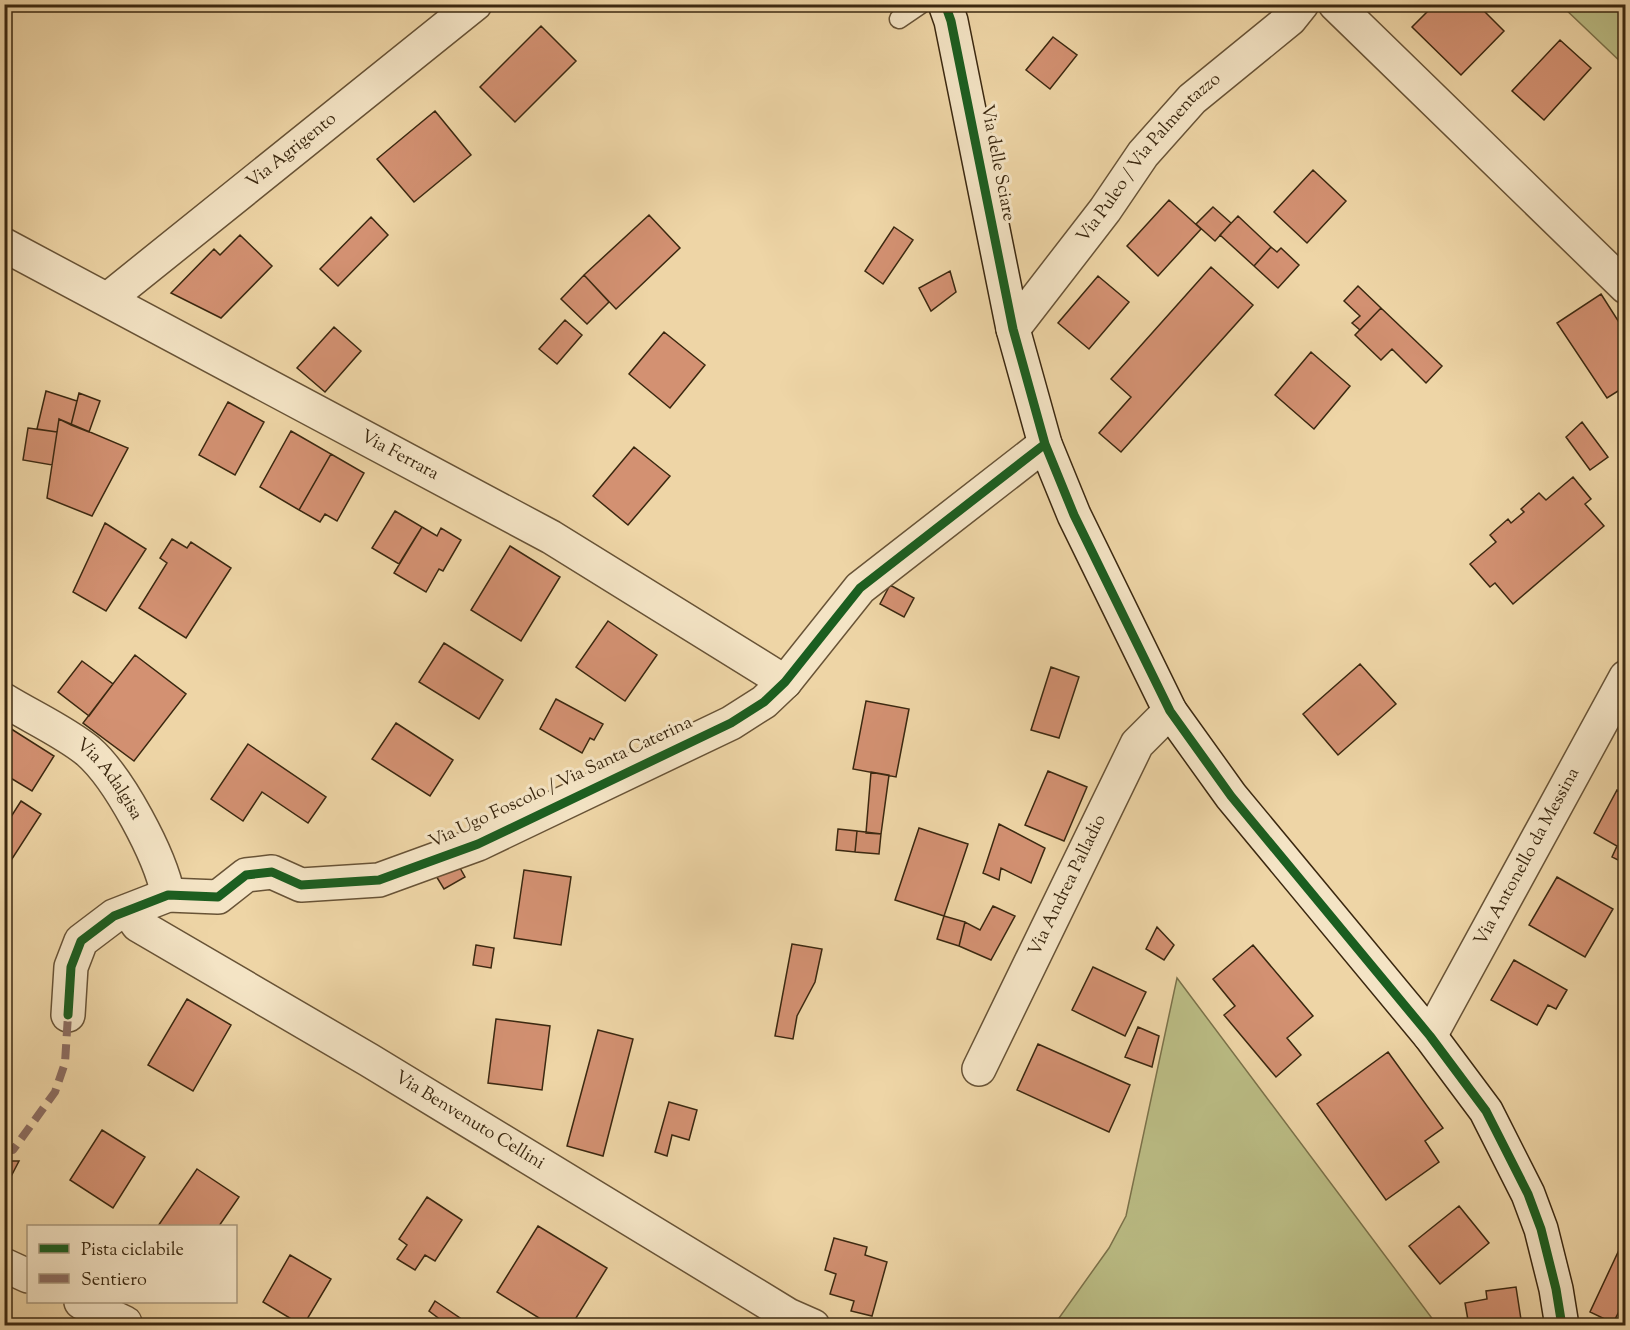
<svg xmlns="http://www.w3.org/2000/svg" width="1630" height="1330" viewBox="0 0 1630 1330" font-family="'Sorts Mill Goudy',serif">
<rect width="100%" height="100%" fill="#eed5a6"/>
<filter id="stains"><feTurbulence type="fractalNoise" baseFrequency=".00333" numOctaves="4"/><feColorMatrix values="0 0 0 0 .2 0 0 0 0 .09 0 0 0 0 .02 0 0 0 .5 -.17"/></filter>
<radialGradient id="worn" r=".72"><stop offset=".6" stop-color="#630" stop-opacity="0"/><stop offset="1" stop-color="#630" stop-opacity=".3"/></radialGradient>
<!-- green -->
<path fill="#bbbd85" stroke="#7b724a" stroke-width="1.5" d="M1561,5H1625V66Z
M1177,978L1437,1325H1054L1109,1248L1126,1216Z"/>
<!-- building -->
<path fill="#d39172" stroke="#3b2810" stroke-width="1.5" d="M1435,4H1477L1504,31L1461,75L1412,27Z
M541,26L576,61L515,122L480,87Z
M1053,37L1077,55L1050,89L1026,70Z
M1560,40L1591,68L1544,120L1512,91Z
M435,111L471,155L414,202L377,159Z
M1313,170L1346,201L1307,243L1274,212Z
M1169,200L1201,229L1158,276L1127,246Z
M1213,207L1231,223L1215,241L1196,224Z
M649,215L680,248L616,309L584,275Z
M1238,216L1271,247L1254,266L1220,235Z
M371,217L388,235L338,286L320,269Z
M894,227L913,240L883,284L865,271Z
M240,235L272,266L221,318L171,293L214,249L220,255Z
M1271,247L1277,252L1281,248L1299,265L1278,288L1254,266Z
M1211,267L1253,305L1121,452L1099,433L1131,397L1111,379Z
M950,271L956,292L931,311L919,288Z
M584,275L609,302L587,324L561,299Z
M1098,276L1129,302L1089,349L1058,323Z
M1358,286L1381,308L1360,330L1352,323L1360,316L1344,301Z
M1601,294L1622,327L1626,324V386L1607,398L1557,323Z
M1381,308L1442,366L1426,383L1392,349L1381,360L1355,335Z
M565,320L582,335L557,364L539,349Z
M334,327L361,351L325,392L297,368Z
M664,332L705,365L670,408L629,374Z
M1311,352L1350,386L1314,429L1275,395Z
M46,391L77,401L71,425L59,419L57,432L37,429Z
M79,393L100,401L89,432L71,425Z
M228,402L264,422L235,475L199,455Z
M59,419L128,448L92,516L47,498Z
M1582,422L1608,457L1590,470L1566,437Z
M28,428L57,432L52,465L23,460Z
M291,431L331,454L299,510L260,487Z
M634,447L670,476L628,525L593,496Z
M331,454L364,473L337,521L325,514L320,522L299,510Z
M1573,477L1591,499L1585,504L1604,526L1513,604L1495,583L1490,587L1470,564L1496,542L1490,535L1508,519L1511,523L1524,512L1521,509L1539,493L1546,500Z
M395,511L422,527L399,564L372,548Z
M105,523L146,549L106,611L73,592Z
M422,527L437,536L441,528L461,540L443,571L439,569L426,592L394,573Z
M172,539L187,548L191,542L231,568L186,638L139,608L167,563L160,558Z
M510,546L560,577L521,641L471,610Z
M890,585L914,598L904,617L880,604Z
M608,621L657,655L625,701L576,667Z
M444,643L503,680L479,719L419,682Z
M135,655L186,694L134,761L83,723Z
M82,661L113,684L89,716L58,692Z
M1360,664L1396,704L1338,755L1303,714Z
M1051,667L1079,677L1059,738L1031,730Z
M556,699L603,724L594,740L590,738L582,753L540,729Z
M866,701L909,709L896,777L853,769Z
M396,723L453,760L430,796L372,759Z
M5,725L54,756L32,791L4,774Z
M248,744L326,797L308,823L262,792L243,821L211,799Z
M1048,771L1087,787L1064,841L1025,825Z
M871,772L889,775L881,834L866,833Z
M1617,790L1626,794V864L1612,857L1617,846L1594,833Z
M21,801L41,814L10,862L7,823Z
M999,824L1045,848L1031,883L1001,868L999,880L983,873Z
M919,828L968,844L944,916L895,900Z
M838,829L857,831L855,852L836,850Z
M857,831L881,834L879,854L855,852Z
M455,859L465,877L444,889L433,871Z
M524,870L571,877L561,945L514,938Z
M1557,877L1613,909L1585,957L1529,925Z
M993,906L1015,916L991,960L959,946L965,922L980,930Z
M944,916L965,922L959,946L937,939Z
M1157,927L1174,945L1164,960L1146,949Z
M792,944L822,949L815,982L797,1016L793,1039L775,1036Z
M476,945L494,948L491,968L473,965Z
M1253,945L1313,1016L1287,1038L1301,1055L1276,1077L1224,1015L1235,1006L1213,979Z
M1514,960L1567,990L1556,1009L1548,1005L1537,1025L1491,1000Z
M1093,967L1146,992L1125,1036L1072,1010Z
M187,999L231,1025L193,1091L148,1065Z
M496,1019L550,1026L542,1090L488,1083Z
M1138,1027L1159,1036L1152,1067L1125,1057Z
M598,1030L633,1039L603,1156L567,1146Z
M1038,1044L1130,1085L1109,1132L1017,1090Z
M1388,1052L1443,1128L1425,1141L1439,1162L1386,1200L1317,1104Z
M669,1102L697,1110L689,1140L672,1135L667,1156L655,1152Z
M102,1130L145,1157L113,1208L70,1180Z
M4,1161H19L4,1190Z
M197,1169L239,1197L219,1226H158Z
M427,1197L462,1220L435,1261L425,1255L415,1270L397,1259L407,1245L399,1239Z
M1459,1206L1489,1243L1440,1284L1409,1246Z
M538,1226L607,1268L571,1326H552L497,1292Z
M1626,1235V1298L1613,1323L1590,1312Z
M834,1238L867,1247L865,1255L887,1262L872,1316L851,1311L854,1301L830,1294L836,1274L825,1270Z
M290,1255L331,1279L303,1326L263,1302Z
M1516,1287L1522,1326H1469L1465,1303L1487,1299L1486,1291Z
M435,1301L460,1318L454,1326H449L429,1311Z"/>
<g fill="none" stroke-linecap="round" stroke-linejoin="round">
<defs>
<path id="lane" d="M899,19L921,4"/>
<g id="street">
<path d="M1335,4L1626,287"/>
<path id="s1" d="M4,245L551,537L785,682"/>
<path id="s2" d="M108,299L475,4"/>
<path id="s3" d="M1013,329L1105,210L1143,154L1192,99L1290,19L1302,4"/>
<path id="s4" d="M4,700C30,716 65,732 88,751C119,778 160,855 168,895"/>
<path id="s5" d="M128,911L138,925L369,1060L788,1315L813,1326"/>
<path d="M68,1015L71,967L81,941L114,916L168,895L218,897L246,875L272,872L301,885L379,880L478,844L731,723L764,702L785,682L860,588L1045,444"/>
<path id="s6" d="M1430,1036L1626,677"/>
<path id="s7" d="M979,1069L1137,744L1170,711"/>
<path d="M4,1265L28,1276"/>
<path d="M81,1302L125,1323V1326"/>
</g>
<path id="secondary" d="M945,4L951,21L1013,329L1045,444L1074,515L1170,711L1231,796L1430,1036L1486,1111L1528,1194L1541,1229L1556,1289L1562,1326"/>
</defs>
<!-- lane casing -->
<use href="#lane" stroke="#685336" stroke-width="21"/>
<!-- street casing -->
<use href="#street" stroke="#685336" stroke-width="36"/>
<!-- secondary casing -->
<use href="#secondary" stroke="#3b2810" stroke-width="36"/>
<!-- lane -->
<use href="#lane" stroke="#f4e4c5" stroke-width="18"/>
<!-- street -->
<use href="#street" stroke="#f4e4c5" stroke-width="33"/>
<!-- secondary -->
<use href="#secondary" stroke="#f4e4c5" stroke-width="33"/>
<!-- quiet -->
<path stroke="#8d6e63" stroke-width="8" stroke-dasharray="15 8" stroke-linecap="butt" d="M4,1150H13L55,1092L65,1063L68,1015"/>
<defs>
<path id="cycleway" d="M945,4L951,21L1013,329L1045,444L1074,515L1170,711L1231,796L1430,1036L1486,1111L1528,1194L1541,1229L1556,1289L1562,1326
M68,1015L71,967L81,941L114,916L168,895L218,897L246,875L272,872L301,885L379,880L478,844L731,723L764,702L785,682L860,588L1045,444"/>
</defs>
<!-- cycleway casing -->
<use href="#cycleway" stroke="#f4e4c5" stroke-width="13"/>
<!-- cycleway -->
<use href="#cycleway" stroke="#1b5e20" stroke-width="9"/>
</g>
<g text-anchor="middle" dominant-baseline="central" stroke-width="6" stroke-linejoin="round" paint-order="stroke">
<!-- street labels -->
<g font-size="18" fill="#3b2810" stroke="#f4e4c5">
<text stroke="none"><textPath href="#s2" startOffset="236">Via Agrigento</textPath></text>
<text stroke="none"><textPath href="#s3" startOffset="219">Via Puleo / Via Palmentazzo</textPath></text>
<text transform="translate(997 163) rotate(79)">Via delle Sciare</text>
<text stroke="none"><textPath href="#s1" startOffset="448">Via Ferrara</textPath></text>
<text stroke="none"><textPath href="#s4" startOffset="134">Via Adalgisa</textPath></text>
<text transform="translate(561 783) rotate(-25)">Via Ugo Foscolo / Via Santa Caterina</text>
<text stroke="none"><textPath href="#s6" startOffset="204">Via Antonello da Messina</textPath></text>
<text stroke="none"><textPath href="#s7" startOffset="204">Via Andrea Palladio</textPath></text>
<text stroke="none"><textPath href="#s5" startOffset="402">Via Benvenuto Cellini</textPath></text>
</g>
</g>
<!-- margin -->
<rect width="1630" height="1330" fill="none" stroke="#eed5a6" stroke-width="24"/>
<rect x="6" y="6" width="1618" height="1318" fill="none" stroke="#3b2810" stroke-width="3"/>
<rect x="12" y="12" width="1606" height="1306" fill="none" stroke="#3b2810" stroke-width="1.5"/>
<!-- legend -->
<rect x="27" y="1225" width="210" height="78" fill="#f4e4c5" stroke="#aa997d" stroke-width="1.5"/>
<rect x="39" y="1244" width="30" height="9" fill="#1b5e20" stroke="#aa997d" stroke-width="1.5"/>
<text x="81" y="1255" font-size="18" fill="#3b2810">Pista ciclabile</text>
<rect x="39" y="1274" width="30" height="9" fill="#8d6e63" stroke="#aa997d" stroke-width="1.5"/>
<text x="81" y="1285" font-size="18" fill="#3b2810">Sentiero</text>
<rect width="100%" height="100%" filter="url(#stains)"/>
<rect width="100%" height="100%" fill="url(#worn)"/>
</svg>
